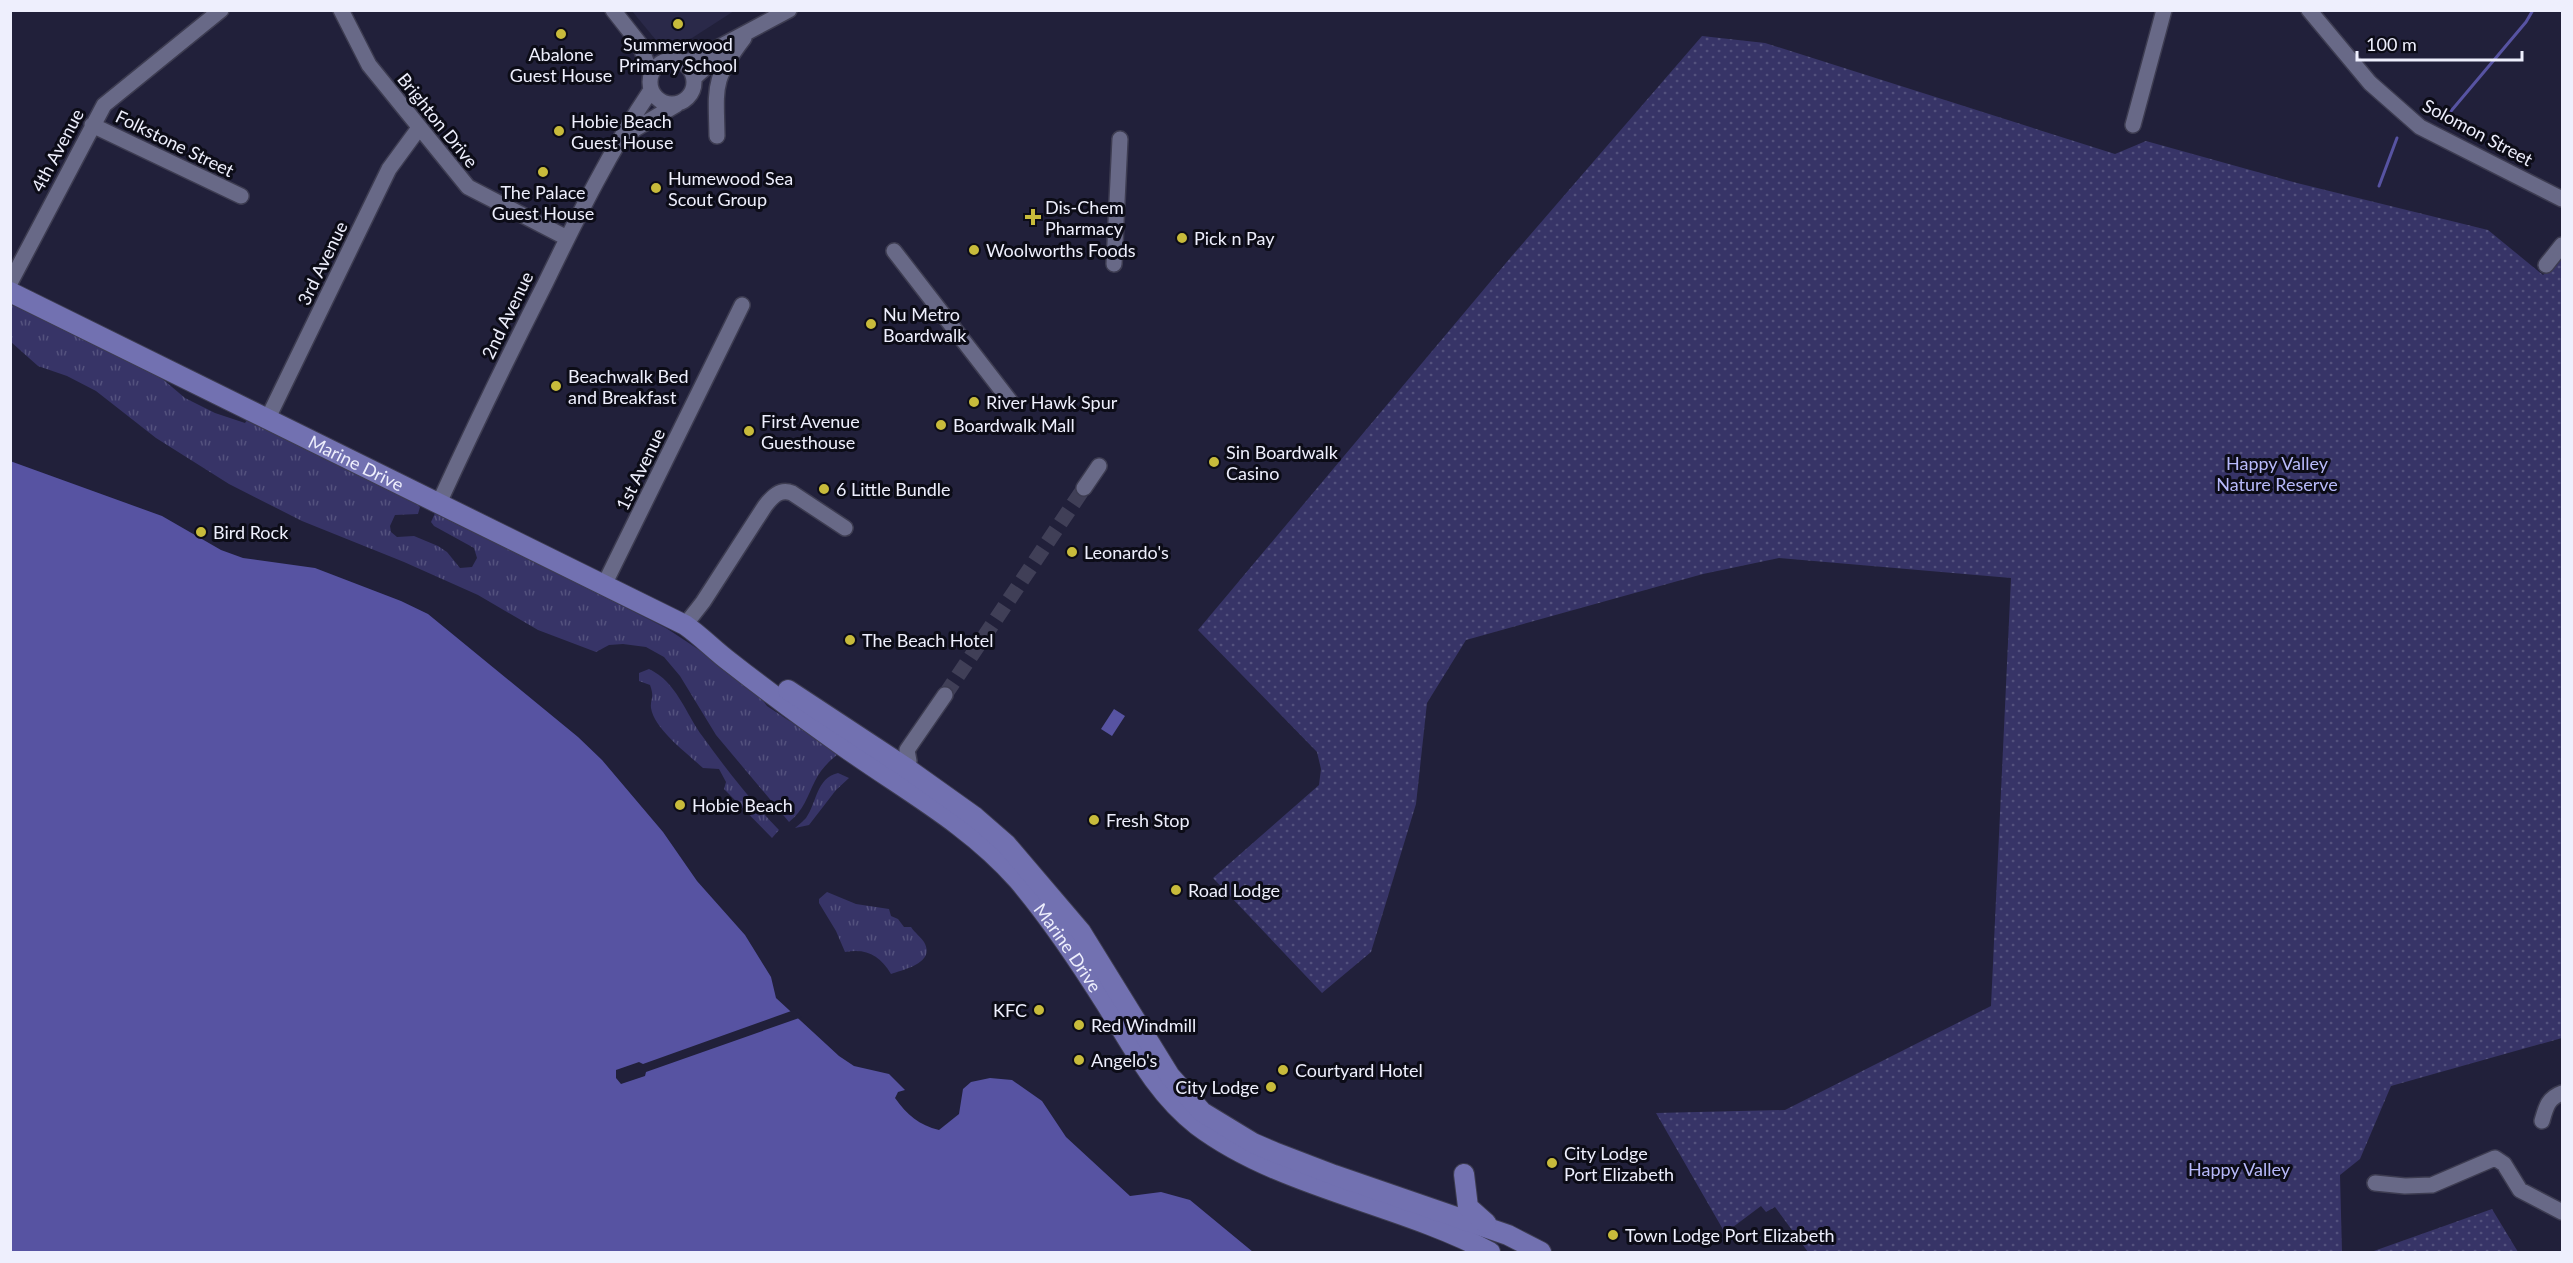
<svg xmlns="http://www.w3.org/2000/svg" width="2573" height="1263" viewBox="0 0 2573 1263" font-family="Lato,sans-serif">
<defs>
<pattern id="grass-tufts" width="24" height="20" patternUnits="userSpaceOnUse" patternTransform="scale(1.5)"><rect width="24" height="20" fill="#373467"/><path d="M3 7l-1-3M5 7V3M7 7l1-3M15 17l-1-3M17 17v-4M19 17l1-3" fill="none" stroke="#54527e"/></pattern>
<pattern id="park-dots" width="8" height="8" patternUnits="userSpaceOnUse" patternTransform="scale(1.5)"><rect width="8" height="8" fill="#373467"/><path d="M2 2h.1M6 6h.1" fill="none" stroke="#54527e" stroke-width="1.8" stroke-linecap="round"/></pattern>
</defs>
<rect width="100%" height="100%" fill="#21203a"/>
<!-- built -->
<path fill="#2a2949" d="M632,11H734L692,38L670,46L660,45Z"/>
<!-- grass -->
<path fill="url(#grass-tufts)" d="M10,302L159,376L185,398L215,413L245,423L247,420L265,428L412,499L420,507L418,514L395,515L390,526L391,532L397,537L414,536L438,546L447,552L460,568L472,567L477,558L474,548L434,526L431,522L436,511L666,628L751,684L767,706L788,720L845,749C833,757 821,768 815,781C807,797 804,810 789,822L716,735L680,676L664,657L646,647L623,644L609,645L596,652L538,630L478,595L404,562L302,521L229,484L156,438L96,391L67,376L38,366L11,342Z
M649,669C677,682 685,713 703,737C726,769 751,801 779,830L772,838L724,789L726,782L719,769L703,768C688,754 654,729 651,708C650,698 655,699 650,685L639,681V673Z
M838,773L849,778L836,790L809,825L795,828C799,825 803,821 806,818C817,803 816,778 838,773Z
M827,892L856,904L889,909L891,916L898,919L904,927H911C915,933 921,937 924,942C936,963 904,969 891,974C880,955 866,948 845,952L836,931L819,903V899Z"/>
<!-- park -->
<path fill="url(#park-dots)" d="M1702,36L1765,43L2115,154L2146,141L2297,183L2488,230L2543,275L2562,258V1038L2391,1086L2360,1159L2340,1175L2342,1252H1808L1775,1207L1766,1212L1761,1206L1725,1233L1656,1113L1785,1110L1991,1006L2011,578L1779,558L1703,574L1466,640L1427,703L1416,804L1371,952L1322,993L1213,878L1319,785L1321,769L1317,752L1198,630L1511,257Z
M2492,1209L2518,1252H2371Z"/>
<!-- water -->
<path fill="#5753a2" d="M10,461L162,516L221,550L243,558L315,568L401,601L428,614L578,737L602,760L663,832L697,881L745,935L771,977L776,998L839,1056L854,1066L889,1074L905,1090L898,1092L895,1098C907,1115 919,1125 939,1130L959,1114L963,1089L971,1082L990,1078L1012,1080L1042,1101L1066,1137L1130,1196L1161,1192L1190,1200L1253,1252H11Z
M1114,709L1125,716L1112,736L1101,729Z"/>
<!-- pier -->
<path fill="#21203a" d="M794,1010L802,1017L646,1072L645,1076L621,1084L616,1078V1070L639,1062L643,1064Z"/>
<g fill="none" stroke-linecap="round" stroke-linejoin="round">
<!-- stream -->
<path stroke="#5753a2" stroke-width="3" d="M2446,117L2526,22L2533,10
M2379,186L2397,138"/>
<!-- minor-tunnel -->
<path stroke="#403f57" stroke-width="15" stroke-dasharray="15 8" stroke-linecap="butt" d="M945,695L1084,488"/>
<defs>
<path id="minor" d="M341,10L369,65L468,187L567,238
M613,10L639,43L651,74
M2309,10L2370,83L2420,127L2562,199
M650 82a22 22 0 1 1 44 0a22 22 0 1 1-44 0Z
M683,62L695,60L789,10
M694,78L724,51
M92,125L241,196
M2133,125L2164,10
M717,136C716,86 712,80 744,38
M624,139L635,129L676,105
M894,251L1010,401
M1114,264L1120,139
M2546,265L2562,245
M10,283L104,105L221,10
M267,420L389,169L419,128
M1084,488L1099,466
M439,503C473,429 509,355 546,282C578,216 610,151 651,90
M604,585L742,305
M685,625L703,602L765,506C772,497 780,488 792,493L845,528
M905,767L909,761L907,750L945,695
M2542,1121C2546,1107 2548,1098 2562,1093
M2375,1183L2405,1186L2432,1185L2495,1158L2504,1164L2520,1190L2562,1212"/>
<g id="major">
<path id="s1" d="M10,292L685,625C701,636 714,650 730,662C767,691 805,719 843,746C903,789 969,824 1018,880C1051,919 1079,961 1106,1004C1133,1047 1156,1093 1197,1125C1279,1187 1398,1203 1490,1252"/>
<path d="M788,690L905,767L975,817L1006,844L1081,932L1170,1076L1202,1112L1253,1143L1274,1152L1334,1175L1508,1235L1541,1252"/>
<path d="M1464,1174L1468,1207L1486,1223"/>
</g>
</defs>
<!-- minor casing -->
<use href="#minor" stroke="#3d3c51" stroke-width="18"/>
<!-- major casing -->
<use href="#major" stroke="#3d3c51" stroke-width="22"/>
<!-- minor -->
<use href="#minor" stroke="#686987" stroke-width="15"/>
<!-- major -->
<use href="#major" stroke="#7271b1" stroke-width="20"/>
</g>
<!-- markers -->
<g fill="#c8bb3b" stroke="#0c0c17" stroke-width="2">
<circle cx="678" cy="24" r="6"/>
<circle cx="561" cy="34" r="6"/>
<circle cx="559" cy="131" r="6"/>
<circle cx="543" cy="172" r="6"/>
<circle cx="656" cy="188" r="6"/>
<path d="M1030 208h6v6h6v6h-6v6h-6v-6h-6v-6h6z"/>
<circle cx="1182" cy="238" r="6"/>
<circle cx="974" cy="250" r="6"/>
<circle cx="871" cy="324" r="6"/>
<circle cx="556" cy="386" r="6"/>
<circle cx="974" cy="402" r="6"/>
<circle cx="941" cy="425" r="6"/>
<circle cx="749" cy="431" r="6"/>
<circle cx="1214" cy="462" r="6"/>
<circle cx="824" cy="489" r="6"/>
<circle cx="201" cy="532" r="6"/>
<circle cx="1072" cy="552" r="6"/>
<circle cx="850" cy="640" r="6"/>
<circle cx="680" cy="805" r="6"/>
<circle cx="1094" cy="820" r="6"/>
<circle cx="1176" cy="890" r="6"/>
<circle cx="1039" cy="1010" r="6"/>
<circle cx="1079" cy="1025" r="6"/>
<circle cx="1079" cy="1060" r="6"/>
<circle cx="1283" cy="1070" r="6"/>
<circle cx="1271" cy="1087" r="6"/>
<circle cx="1552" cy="1163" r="6"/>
<circle cx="1613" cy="1235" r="6"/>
</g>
<g text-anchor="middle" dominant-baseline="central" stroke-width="6" stroke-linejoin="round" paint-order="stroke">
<!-- poi labels -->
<g font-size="18" fill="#eeeffd" stroke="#0c0c17" text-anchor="start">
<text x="678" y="44" text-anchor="middle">Summerwood<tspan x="678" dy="21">Primary School</tspan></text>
<text x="561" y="54" text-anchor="middle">Abalone<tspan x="561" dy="21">Guest House</tspan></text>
<text x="571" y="121">Hobie Beach<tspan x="571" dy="21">Guest House</tspan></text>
<text x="668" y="178">Humewood Sea<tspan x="668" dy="21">Scout Group</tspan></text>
<text x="543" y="192" text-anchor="middle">The Palace<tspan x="543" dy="21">Guest House</tspan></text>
<text x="1045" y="207">Dis-Chem<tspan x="1045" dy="21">Pharmacy</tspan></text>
<text x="1194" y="238">Pick n Pay</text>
<text x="986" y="250">Woolworths Foods</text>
<text x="883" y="314">Nu Metro<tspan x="883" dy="21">Boardwalk</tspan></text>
<text x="568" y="376">Beachwalk Bed<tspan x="568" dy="21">and Breakfast</tspan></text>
<text x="986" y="402">River Hawk Spur</text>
<text x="761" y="421">First Avenue<tspan x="761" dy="21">Guesthouse</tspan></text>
<text x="953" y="425">Boardwalk Mall</text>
<text x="1226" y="452">Sin Boardwalk<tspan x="1226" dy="21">Casino</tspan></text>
<text x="836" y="489">6 Little Bundle</text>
<text x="213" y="532">Bird Rock</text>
<text x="1084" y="552">Leonardo's</text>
<text x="862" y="640">The Beach Hotel</text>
<text x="692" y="805">Hobie Beach</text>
<text x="1106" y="820">Fresh Stop</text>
<text x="1188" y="890">Road Lodge</text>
<text x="1027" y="1010" text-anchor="end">KFC</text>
<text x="1091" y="1025">Red Windmill</text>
<text x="1091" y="1060">Angelo's</text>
<text x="1295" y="1070">Courtyard Hotel</text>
<text x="1259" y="1087" text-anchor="end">City Lodge</text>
<text x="1564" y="1153">City Lodge<tspan x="1564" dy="21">Port Elizabeth</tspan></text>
<text x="1625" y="1235">Town Lodge Port Elizabeth</text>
</g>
<!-- street labels -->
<g font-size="18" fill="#eeeffd" stroke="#0c0c17">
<text transform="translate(438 120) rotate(51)">Brighton Drive</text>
<text transform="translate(2478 132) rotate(28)">Solomon Street</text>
<text transform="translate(175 143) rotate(26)">Folkstone Street</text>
<text transform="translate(57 150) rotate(-62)">4th Avenue</text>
<text transform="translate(322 263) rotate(-64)">3rd Avenue</text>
<text transform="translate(507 315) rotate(-64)">2nd Avenue</text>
<text stroke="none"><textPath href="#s1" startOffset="386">Marine Drive</textPath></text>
<text transform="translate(640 469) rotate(-64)">1st Avenue</text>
<text stroke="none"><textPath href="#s1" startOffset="1257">Marine Drive</textPath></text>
</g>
<!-- park labels -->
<g font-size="18" fill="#b8bafb" stroke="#0c0c17">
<text x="2277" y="463">Happy Valley<tspan x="2277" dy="21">Nature Reserve</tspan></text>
<text x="2239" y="1169">Happy Valley</text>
</g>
</g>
<!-- border -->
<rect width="2573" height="1263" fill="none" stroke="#eeeffd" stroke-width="24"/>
<!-- scale -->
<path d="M2357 51v9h165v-9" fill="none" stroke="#eeeffd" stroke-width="3"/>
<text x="2366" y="51" font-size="18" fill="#eeeffd" stroke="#0c0c17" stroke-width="4.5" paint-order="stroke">100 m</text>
</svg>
